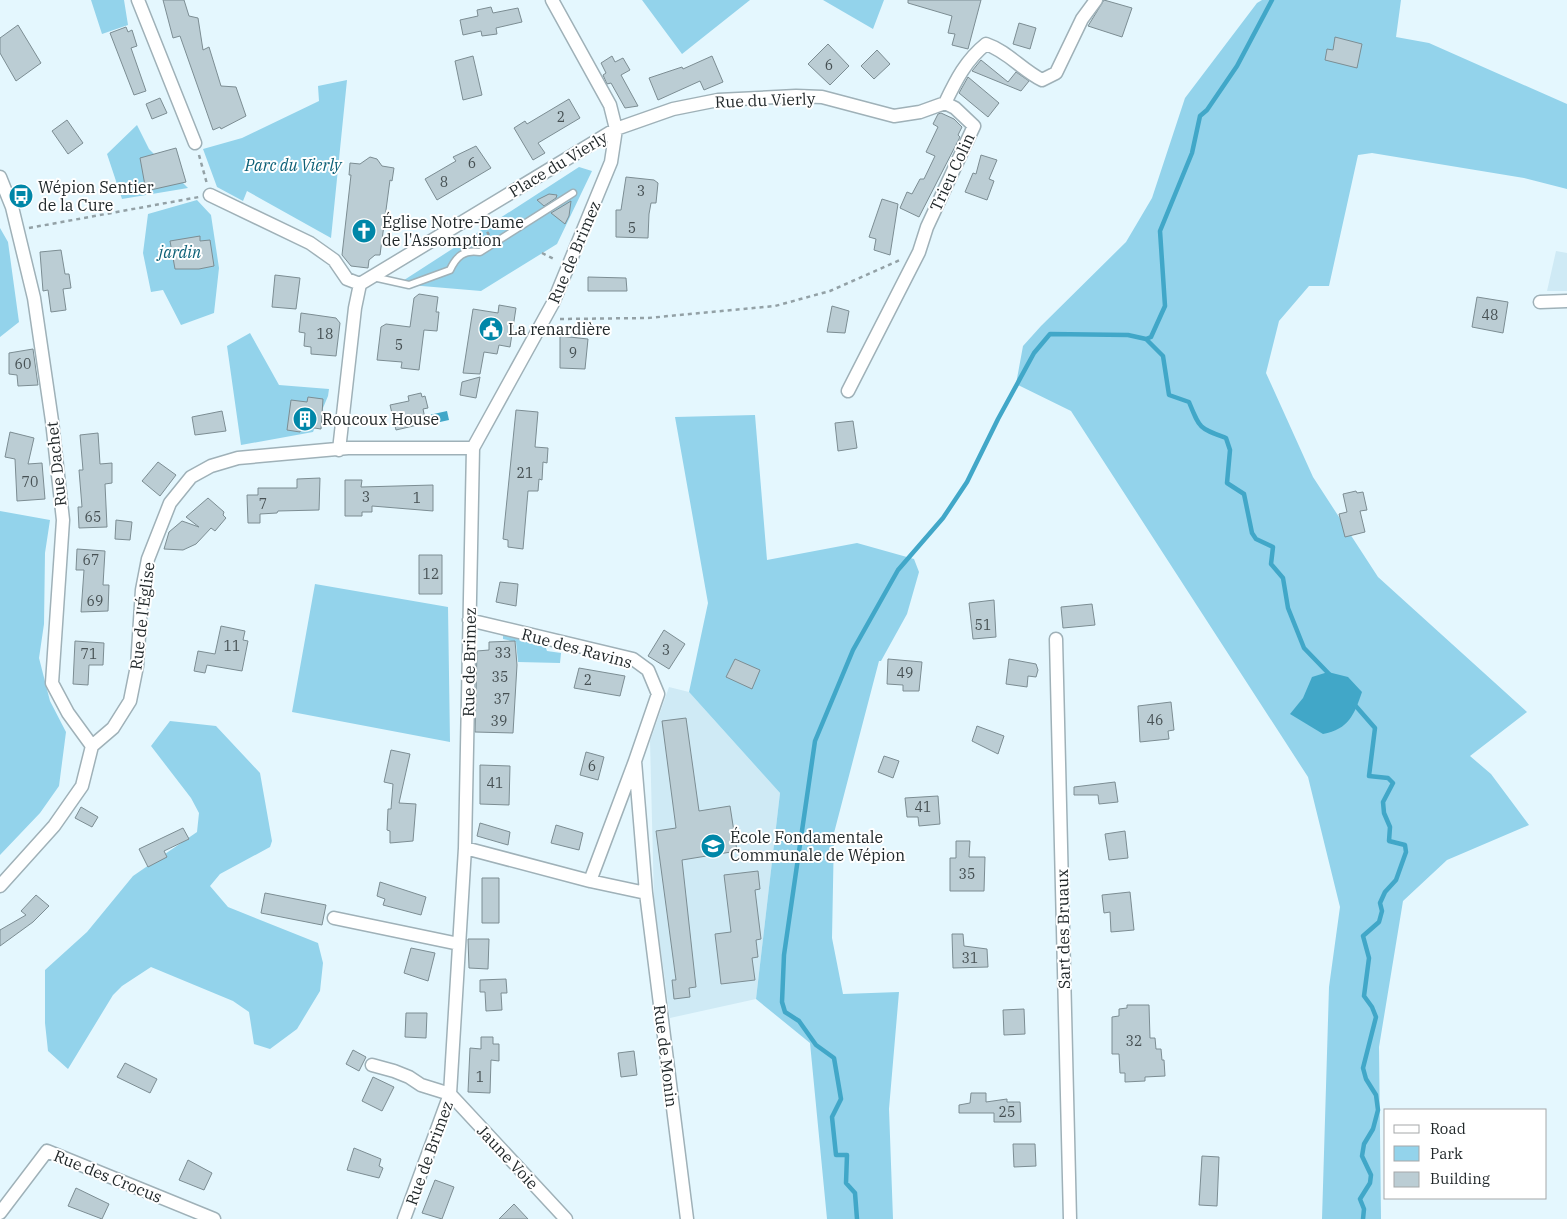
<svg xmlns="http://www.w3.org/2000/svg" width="1567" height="1219" viewBox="0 0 1567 1219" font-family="'IBM Plex Serif',serif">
<rect width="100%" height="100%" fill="#e4f7fe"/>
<!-- built -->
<path fill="#cfeaf5" d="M1556,251L1567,253V291H1547Z
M669,687L689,692L780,793L756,999L670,1018L654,900L650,741Z"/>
<!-- green -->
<path fill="#93d3eb" d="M91,0H124L128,25L102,34Z
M642,0H750L682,54Z
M823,0H884L873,29Z
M1262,0H1401L1396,37L1429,43L1567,104V189L1524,178L1372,153L1358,155L1329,286H1309L1279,321L1266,373L1313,477L1378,577L1527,712L1470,756L1491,774L1529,825L1447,860L1403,901L1379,1047L1381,1219H1322L1329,987L1340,907L1308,777L1071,411L1016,384L1023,346L1041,326L1126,242L1152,198L1185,98L1257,3Z
M347,80L331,238L247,191L243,201L217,187L203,149L242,138L319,101L318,86Z
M137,125L149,149L188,188L122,199L107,154Z
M579,167L592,171L557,244L481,291L398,284Z
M197,200L211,215L219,268L214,313L181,325L163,290L151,292L143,253L148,214Z
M0,228L8,242L19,322L0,337Z
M250,333L279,385L329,389L328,396L313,432L241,445L227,346Z
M755,415L767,560L857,543L914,559L919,572L907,614L881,661H879L834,833L832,938L843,994L899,992L889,1109L893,1219H827L810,1043L756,999L780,793L689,692L708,603L675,417Z
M0,511L50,520L45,553L44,624L39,658L50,701L66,732L59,786L40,813L0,855Z
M315,584L448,607L450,742L292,712Z
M503,635L544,643L547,651L561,653L560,663L518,662L516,642L503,639Z
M170,721L216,726L260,773L272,841L270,847L220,874L210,886L228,907L318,943L323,963L320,991L297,1029L270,1049L254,1044L249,1012L233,1001L151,967L122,986L113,995L68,1069L48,1051L45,1023V970L87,932L133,876L197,832L199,813L191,798L151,746Z"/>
<!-- water -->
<path fill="#41a7c8" d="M447,411L449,420L431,424L429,415Z
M1328,672L1348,677L1362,692C1354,715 1349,729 1323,734L1290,714L1303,698L1312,677Z"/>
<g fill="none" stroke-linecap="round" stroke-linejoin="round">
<!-- stream -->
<path stroke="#41a7c8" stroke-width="4.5" d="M1272,0L1237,66L1207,110L1200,116L1192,153L1160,231L1165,306L1151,337L1146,339L1163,356L1169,395L1189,402C1200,429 1199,428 1226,438L1230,450L1227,483L1244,494L1252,533L1256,539L1273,547L1271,564L1283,578L1288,608L1304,648L1332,677
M1354,704L1375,728L1369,776L1388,778L1393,783L1383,802L1384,813L1390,827L1389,841L1405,845L1406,852L1396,880L1385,892L1380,903L1382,911L1379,922L1363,936L1369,958L1364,996L1372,1007L1376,1017L1363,1068L1366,1079L1376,1095L1378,1110L1373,1129L1364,1144L1362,1156L1371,1175L1370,1183L1360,1199L1364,1209L1363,1219
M857,1219L855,1193L846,1183L847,1155H836L832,1117L841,1099L834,1058L816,1045L799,1021L785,1012L782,1002L784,955L815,741L853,650L898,570L943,518L967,482L998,419L1034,353L1050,334L1128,335L1146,339"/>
</g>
<!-- building -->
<path fill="#bbcdd4" stroke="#7c8d93" d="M163,0H184L189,16L198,18L203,50L209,47L221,86L236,87L246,116L221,129L220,127L213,130L180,36L173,38Z
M908,0H981L968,49L952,45L955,34L948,33L952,16L908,3Z
M1104,0L1132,8L1122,37L1088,26Z
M491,7L493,13L518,8L522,22L496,28L497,34L482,36L481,31L463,35L460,20L478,16L477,10Z
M1019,23L1036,28L1030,49L1013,44Z
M18,25L41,63L16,81L0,53V38Z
M126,27L128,32L132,30L137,46L131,48L146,91L134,95L110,33Z
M1335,37L1362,44L1357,68L1325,60L1327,49L1333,50Z
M828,44L849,66L830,85L808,64Z
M877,50L890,64L874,79L861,66Z
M473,56L482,95L463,100L455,61Z
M612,56L615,62L623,58L630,70L621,75L638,106L625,108L611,83L607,84L603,75L606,73L601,63Z
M712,56L723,82L704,90L700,81L658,100L649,78L682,67L683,69Z
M981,60L1008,82L1016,72L1029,81L1021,91L972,71Z
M968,77L999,103L988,117L959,93Z
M160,98L167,113L152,119L146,104Z
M569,99L580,118L538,143L545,153L533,160L514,128L525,121L527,124Z
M941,113L954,119L962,127L958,135L960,137L919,217L900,208L907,192L912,194L920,179H924L935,156L926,152L938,127L933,124L938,114Z
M67,120L83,143L68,154L52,131Z
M476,146L491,168L437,200L425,179L456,161L453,157Z
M176,148L186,182L146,191L140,158Z
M981,155L997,160L989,179L994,181L987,200L965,192L973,173L976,174Z
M370,157L377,159L382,166L394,168L392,181L390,180L380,255H375L369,260L368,268L351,266L342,255L351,175H349L350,163L360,164Z
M626,177L654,180L658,183L656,203H651L649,214L648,238L616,237V210H621Z
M549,194L557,195L556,198L544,206L537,200Z
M882,199L898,204L890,255L874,250L876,239L869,237Z
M571,201L569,216L565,224L551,213Z
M200,236V241L210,240L214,266L199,269H175L170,241Z
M61,250L65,274H69L71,288L63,289L66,310L51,312L48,290L43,291L40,252Z
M275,275L300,278L296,309L272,307Z
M588,277L626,278L627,291H588Z
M419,294L438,297L436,312H439L437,331L424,330L419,370L401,368L402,362L377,360L381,327L386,324L410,327L414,298Z
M1477,297L1508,302L1503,333L1472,327Z
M499,305L516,308L510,347L499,345L497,354L484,352L480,374L463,373L473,309L498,313Z
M832,306L849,311L845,333L827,332Z
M301,313L336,318L340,323L336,356L311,354V347L304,346L305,333L299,332Z
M560,336L588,339L585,369L560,368Z
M33,349L38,385L18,386L17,375L9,374V353Z
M480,377L476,398L460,395L462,382Z
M421,393L422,397L425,396L428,408L423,409L426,423L396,430L390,405L409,401L408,396Z
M308,397L323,399L321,429L301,426L300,432L287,430L291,400L307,402Z
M516,410L538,412L535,447L548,448L547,463L543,462L542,480L539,479L538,491H528L523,549L508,547V540L503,539Z
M222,411L226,431L195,435L192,417Z
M853,421L857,448L838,451L835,423Z
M10,432L34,438L28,464L42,463L45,499L17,501L15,459L5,457Z
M98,433L100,464L112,463V483L105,484L107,527L79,528L78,507H82L79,470H83L80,435Z
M158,462L176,475L160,496L142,481Z
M320,478L319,510L278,511L277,513L260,514V523H248L247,495H258V488H297V479Z
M345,480H362L361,487L433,485V511L372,506V512H362V516H345Z
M1356,491L1357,493L1363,492L1367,510L1360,511L1365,532L1345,537L1339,514L1347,512L1343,494Z
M208,498L224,512L223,515L226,518L215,531L211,528L196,544L183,550L164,549L169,532L182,521L199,527L186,517Z
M116,520L132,522L130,540L115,539Z
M77,549L105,551L103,585H109L108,611L81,612L84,570H76Z
M419,555H442V594H419Z
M500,582L518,584L516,606L496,602Z
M994,600L996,637L973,639L969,603Z
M1092,604L1095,625L1063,628L1061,607Z
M221,626L245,631L243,640L248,641L242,671L207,665L205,673L194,671L198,651L215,654Z
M664,630L685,644L669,669L648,656Z
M75,641L104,643L103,665H89L88,685L73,684Z
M515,641L517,665L513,733L475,732L477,651L489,650V642Z
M735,659L760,670L752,689L726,677Z
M888,659L922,662L919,691H903V685L887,684Z
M1009,659L1036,664L1038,670L1036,677L1028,676L1027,687L1006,684Z
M579,668L625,676L620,696L574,688Z
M1171,702L1174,730L1168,731L1169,739L1140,742L1138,706Z
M686,718L699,811L730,806L737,851L682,860L696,987L689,988L690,997L674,999L672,980H676L656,831L676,828L662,721Z
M977,726L1004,736L998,754L972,741Z
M391,750L410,754L399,803L416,804L413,841L390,843V831L387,830L388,809H391L393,784L384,782Z
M586,752L604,757L598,780L580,775Z
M884,756L899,761L893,778L878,772Z
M480,765L510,766L509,805L480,804Z
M1115,782L1118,802L1099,804L1098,795H1074V787Z
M938,796L940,824L919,826L918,817H907L905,798Z
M81,807L98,817L92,827L75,818Z
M480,823L510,832L508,845L477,836Z
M556,825L583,833L579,850L551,843Z
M183,828L189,839L164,851L167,857L148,867L139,849Z
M1125,831L1128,858L1109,860L1105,834Z
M956,841H970L969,857H985L984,891H950V858H956Z
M758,871L760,889L755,890L761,939L756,940L758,957L752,958L755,980L721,984L715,934L731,932L724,875Z
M482,878H499V923H482Z
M380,882L426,897L421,915L383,905L385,899L377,896Z
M1130,892L1134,930L1111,932L1110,912L1104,913L1102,895Z
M265,893L326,905L322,925L261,913Z
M36,895L49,906L33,922L0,946V930L26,915L21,911Z
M952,934H963L964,946L987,949L988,967L953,968Z
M468,939H489L488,969L469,968Z
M411,948L435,953L428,981L404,973Z
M506,979L507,993H501L502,1010L486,1011L485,992H480V980Z
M1127,1005H1149L1150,1038H1155L1156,1049H1161L1162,1060H1164L1165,1076L1145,1077V1081L1125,1082V1073H1120L1119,1054H1112V1017L1119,1016V1009L1127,1008Z
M1024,1009L1025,1034L1004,1035L1003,1010Z
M406,1013H427L426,1038L405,1037Z
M481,1037H493V1044H499V1061L491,1060L490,1093L468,1092L470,1048L481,1049Z
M353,1050L366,1057L359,1071L346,1064Z
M634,1051L637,1075L621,1077L618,1053Z
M125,1063L157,1079L150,1093L117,1077Z
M373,1077L394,1087L382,1111L362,1101Z
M971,1093H986V1102L1007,1099V1102H1020L1021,1122H994V1113H959V1105L970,1103Z
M1013,1144H1035L1036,1166L1014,1167Z
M354,1148L381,1159L379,1166L383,1168L379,1178L347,1170Z
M1202,1156L1219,1157L1217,1206L1199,1205Z
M188,1160L212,1173L204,1190L179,1180Z
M435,1180L454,1187L442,1219L422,1213Z
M76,1188L109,1204L102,1219L68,1206Z
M514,1204L528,1219H499Z"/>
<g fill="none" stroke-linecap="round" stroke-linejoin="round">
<defs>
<path id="service" d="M373,277L409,285L450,270C456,257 464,249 480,252L573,193"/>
<path id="minor" d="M138,0L195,143
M945,103C956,80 966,60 986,44C1007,51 1022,70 1042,80L1056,73L1082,19L1096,0
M0,177L12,207L34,298L52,421L63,520L52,683L68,713L92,746
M210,195L310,243L334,260L347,279L360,284
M1540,302L1567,301
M848,391L919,252L927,227L974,126L955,108L945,103
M339,450L355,308L360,284L616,129L673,109L718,100L796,96L822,97L894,116L920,112L945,103
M469,620L633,659L648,670L658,694L635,761
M1056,639L1070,1219
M465,848L590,881L646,893L687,1219
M590,881L635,761L646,893
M0,886L54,826L82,786L92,746L113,728L130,701L137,666L142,590L148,559L170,503L191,477L211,466L238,458L348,448H473
M334,918L459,944
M372,1065L394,1071L409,1077L421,1085L450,1094L566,1219
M0,1213L47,1151L214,1219
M404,1219L450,1094L465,848L473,448L553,303L611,162L616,129L610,105L552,0"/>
</defs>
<!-- service casing -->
<use href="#service" stroke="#9fb1b8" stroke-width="9"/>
<!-- minor casing -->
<use href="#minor" stroke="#9fb1b8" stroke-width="15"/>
<!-- path -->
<path stroke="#93a1a6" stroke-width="2.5" stroke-dasharray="4 4" stroke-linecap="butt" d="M199,155L207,184
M483,225L489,235
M29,228L199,197
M542,253L556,260
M560,319L648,318L775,306L830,291L900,260"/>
<!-- service -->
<use href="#service" stroke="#fff" stroke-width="6"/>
<!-- minor -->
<use href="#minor" stroke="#fff" stroke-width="12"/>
</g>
<!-- icons -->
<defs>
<symbol id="bus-disc" viewBox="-11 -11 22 22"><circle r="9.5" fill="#0087a8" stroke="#fff"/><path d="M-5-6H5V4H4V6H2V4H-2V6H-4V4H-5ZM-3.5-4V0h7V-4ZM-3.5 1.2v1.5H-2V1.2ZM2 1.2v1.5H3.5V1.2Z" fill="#fff"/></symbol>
<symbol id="church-disc" viewBox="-11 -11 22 22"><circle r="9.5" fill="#0087a8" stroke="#fff"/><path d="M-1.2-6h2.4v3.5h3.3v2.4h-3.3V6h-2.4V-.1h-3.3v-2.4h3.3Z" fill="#fff"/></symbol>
<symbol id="civic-disc" viewBox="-11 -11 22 22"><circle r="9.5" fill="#0087a8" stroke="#fff"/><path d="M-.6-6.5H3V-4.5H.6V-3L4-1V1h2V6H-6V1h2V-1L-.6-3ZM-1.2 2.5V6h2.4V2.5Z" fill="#fff"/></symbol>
<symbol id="building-disc" viewBox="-11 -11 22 22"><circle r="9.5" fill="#0087a8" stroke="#fff"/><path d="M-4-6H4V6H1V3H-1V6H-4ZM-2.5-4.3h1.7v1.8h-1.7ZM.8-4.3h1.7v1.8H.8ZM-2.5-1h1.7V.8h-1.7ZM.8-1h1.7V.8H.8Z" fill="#fff"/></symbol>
<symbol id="school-disc" viewBox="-11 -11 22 22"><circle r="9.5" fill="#0087a8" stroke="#fff"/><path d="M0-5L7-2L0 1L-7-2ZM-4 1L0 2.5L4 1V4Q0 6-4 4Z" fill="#fff"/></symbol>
</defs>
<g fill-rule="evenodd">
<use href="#bus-disc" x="7" y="182" width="28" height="28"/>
<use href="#church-disc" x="350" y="217" width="28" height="28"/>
<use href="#civic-disc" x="477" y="315" width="28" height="28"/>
<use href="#building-disc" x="291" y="405" width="28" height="28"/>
<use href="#school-disc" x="699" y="832" width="28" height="28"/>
</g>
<g text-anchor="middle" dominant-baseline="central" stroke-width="4" stroke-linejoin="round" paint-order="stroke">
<!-- number labels -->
<g font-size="14" fill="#465053">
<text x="829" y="65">6</text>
<text x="561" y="117">2</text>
<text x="472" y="163">6</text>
<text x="444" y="182">8</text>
<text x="641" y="191">3</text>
<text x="632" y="228">5</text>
<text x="1490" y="315">48</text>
<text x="325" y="334">18</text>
<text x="399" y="345">5</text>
<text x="573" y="353">9</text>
<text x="23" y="364">60</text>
<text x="525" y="473">21</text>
<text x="30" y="482">70</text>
<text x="366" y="497">3</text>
<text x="417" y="498">1</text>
<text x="263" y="504">7</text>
<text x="93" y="517">65</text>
<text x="91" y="560">67</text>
<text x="431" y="574">12</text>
<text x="95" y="601">69</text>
<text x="983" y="625">51</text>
<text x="232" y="646">11</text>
<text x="666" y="650">3</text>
<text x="503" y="653">33</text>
<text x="89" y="654">71</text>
<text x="905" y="673">49</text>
<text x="500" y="677">35</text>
<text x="588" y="680">2</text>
<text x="502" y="699">37</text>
<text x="1155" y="720">46</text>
<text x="499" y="721">39</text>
<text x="592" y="766">6</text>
<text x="495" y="783">41</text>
<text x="923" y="807">41</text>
<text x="967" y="874">35</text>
<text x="970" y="958">31</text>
<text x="1134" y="1041">32</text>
<text x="480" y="1077">1</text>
<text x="1007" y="1112">25</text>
</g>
<!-- street labels -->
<g font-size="16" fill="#1f2628" stroke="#fff">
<text transform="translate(765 100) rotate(-2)">Rue du Vierly</text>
<text transform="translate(558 164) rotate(-31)">Place du Vierly</text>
<text transform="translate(952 172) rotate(-65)">Trieu Colin</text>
<text transform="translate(574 252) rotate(-67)">Rue de Brimez</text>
<text transform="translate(56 464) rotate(-96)">Rue Dachet</text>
<text transform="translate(142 616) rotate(-83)">Rue de l'Église</text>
<text transform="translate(577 648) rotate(15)">Rue des Ravins</text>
<text transform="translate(469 662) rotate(-89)">Rue de Brimez</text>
<text transform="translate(1063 929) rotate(-91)">Sart des Bruaux</text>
<text transform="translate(666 1056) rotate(83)">Rue de Monin</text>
<text transform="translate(429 1153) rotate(-70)">Rue de Brimez</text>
<text transform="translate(508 1157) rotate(47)">Jaune Voie</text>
<text transform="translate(108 1176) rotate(22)">Rue des Crocus</text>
</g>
<!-- park labels -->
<g font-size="16" font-style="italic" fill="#0d6077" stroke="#fff">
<text x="293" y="165">Parc du Vierly</text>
<text x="180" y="252">jardin</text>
</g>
<!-- poi labels -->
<g font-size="16" fill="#1f2628" stroke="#fff" text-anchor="start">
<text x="38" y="187">Wépion Sentier<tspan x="38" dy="18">de la Cure</tspan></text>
<text x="382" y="222">Église Notre-Dame<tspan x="382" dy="18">de l'Assomption</tspan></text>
<text x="508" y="329">La renardière</text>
<text x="322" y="419">Roucoux House</text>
<text x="730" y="837">École Fondamentale<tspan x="730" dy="18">Communale de Wépion</tspan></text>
</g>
</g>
<!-- legend -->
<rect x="1384" y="1109" width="162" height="90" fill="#ffffff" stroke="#a5a8a9"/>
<rect x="1394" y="1125" width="25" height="8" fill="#ffffff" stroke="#a5a8a9"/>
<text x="1430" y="1134" font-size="15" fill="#1f2628">Road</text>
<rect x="1394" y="1146" width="25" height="15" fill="#93d3eb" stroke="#a5a8a9"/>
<text x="1430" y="1159" font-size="15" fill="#1f2628">Park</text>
<rect x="1394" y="1172" width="25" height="15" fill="#bbcdd4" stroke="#a5a8a9"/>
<text x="1430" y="1184" font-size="15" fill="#1f2628">Building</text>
</svg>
